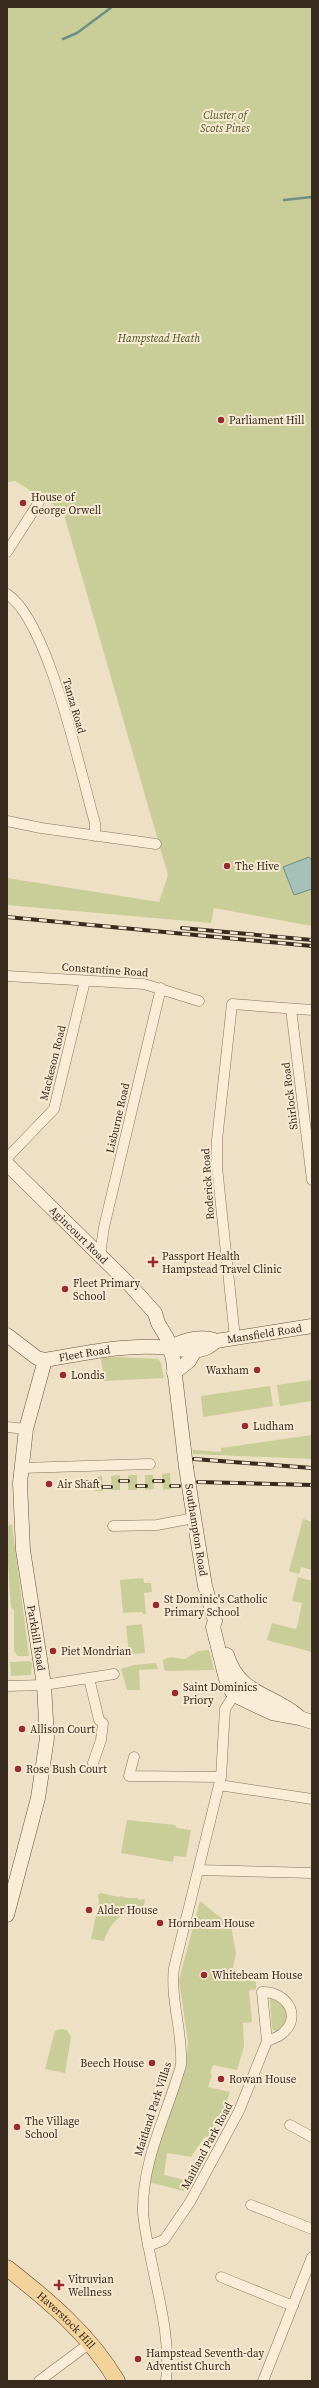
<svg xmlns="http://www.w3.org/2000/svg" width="319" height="2388" viewBox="0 0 319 2388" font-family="'Source Serif 4',serif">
<rect width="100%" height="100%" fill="#eee0c4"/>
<!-- green -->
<path fill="#c9cd97" d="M7,7H312V926L214,908L211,923L7,905V878L159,902L168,875L63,511L15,481L7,482Z
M119,1357L158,1359L161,1363L164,1378L104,1381L101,1358Z
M312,1380V1401L280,1406L277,1385Z
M270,1386L273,1406L203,1417L201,1396Z
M312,1435V1459L193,1454V1450L221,1452V1448Z
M170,1473L171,1489L163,1490L162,1474Z
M120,1475V1490H112L111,1476Z
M128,1475H137V1490H128Z
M145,1475H153L154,1489L145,1490Z
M102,1476L103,1491H95V1477Z
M303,1519L312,1522V1570L301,1567L299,1574L289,1571Z
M10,1524L12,1525L29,1656H18L14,1651V1611L11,1607C9,1580 7,1554 7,1528Z
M298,1577L312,1581V1652L267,1640L272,1623L295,1629L297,1627L302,1603L292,1601Z
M143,1578L144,1583H151L152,1592L144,1593L146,1614H143L142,1612L123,1613L120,1580Z
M142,1624L145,1653L129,1654L126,1626Z
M209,1650L214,1670L166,1671L164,1669L163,1660C172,1655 177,1659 185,1659L198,1651Z
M30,1661L32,1663L31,1675L11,1676L10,1662Z
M156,1663L158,1669L139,1670L140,1690H127L121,1669L134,1665Z
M127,1820L175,1825L177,1828L191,1830L186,1857L174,1856L173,1862L121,1853Z
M100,1893L119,1897L121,1896L127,1898H138V1900L145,1899L143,1911C121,1911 111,1921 104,1941L91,1939L99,1901L98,1895Z
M200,1901L231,1926L236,1953L232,1972L256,1982V1989L249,1991L252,2022L243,2023L244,2047L237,2070L213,2065L210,2074L212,2075L208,2087L230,2092L220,2122L222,2123L210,2139L205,2136L191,2157L167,2153L164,2175L185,2180L184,2191L149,2182L159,2144L186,2068L188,2042L179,1980Z
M270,1998L280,1999C288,2015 290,2018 277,2032L272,2029Z
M60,2029L67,2030L71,2037L65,2073L45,2069L55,2031Z"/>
<!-- water -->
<path fill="#a6c1b8" stroke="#6c9085" d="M309,857L312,860V889L294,895L283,867Z"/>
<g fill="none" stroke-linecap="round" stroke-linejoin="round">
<!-- stream -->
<path stroke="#6c9085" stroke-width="2.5" d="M63,39L77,33L112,7
M284,200L312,197"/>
<defs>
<path id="street" d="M7,552L39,502
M7,594C49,621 80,772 95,823V836
M7,821L41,828L156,844
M7,976L144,984L199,1001
M291,1009L312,1180
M7,1158L54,1109L85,981
M100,1255L104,1227L161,988
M235,1338L217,1167V1140L232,1004L312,1010
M7,1427L26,1429
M21,1468L150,1464
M113,1526L157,1525L194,1518
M89,1678L99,1720L103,1723L101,1740L93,1763
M7,1686L44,1685L114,1674
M134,1757L129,1776L221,1777
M219,1785L312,1799
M199,1870L312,1873
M290,2125L312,2137
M251,2205L312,2229
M148,2246L164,2240L190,2202L239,2111L267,2041L262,1992C285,1991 303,2015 283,2033C279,2037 272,2039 267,2041
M221,2277L293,2306
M39,2381L90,2343
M166,2381C171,2337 158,2297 150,2254C147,2240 144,2226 143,2212C142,2159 167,2115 181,2065C183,2033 170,1999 174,1968L221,1777L225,1709L234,1695
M263,2381L312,2257"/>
<g id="secondary">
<path id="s1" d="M7,1164L129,1284L155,1313L158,1323L167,1338L173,1359L186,1467"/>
<path id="s2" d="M7,1335L37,1358L45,1360C87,1353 128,1343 170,1348C188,1350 202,1355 216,1341"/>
<path id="s3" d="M170,1348C183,1340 202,1335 216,1341L312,1326"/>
<path d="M174,1373L189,1361L194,1352"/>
<path d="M191,1499L205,1586L215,1621L213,1627L227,1683L234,1695L272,1713L300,1718L312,1722"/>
<path d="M227,1655C239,1695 271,1693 298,1716"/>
<path d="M7,1915L38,1798L47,1738L44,1685L23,1550L20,1483L26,1429L45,1360"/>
</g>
<g id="primary">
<path id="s4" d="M7,2268C48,2300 90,2335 117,2381"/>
</g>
</defs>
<!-- street casing -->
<use href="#street" stroke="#89715a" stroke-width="11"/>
<!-- secondary casing -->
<use href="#secondary" stroke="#6b523d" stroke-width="15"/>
<!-- primary casing -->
<use href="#primary" stroke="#573f2e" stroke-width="17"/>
<!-- street -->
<use href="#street" stroke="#f9edd7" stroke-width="10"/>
<!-- secondary -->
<use href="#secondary" stroke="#f9edd7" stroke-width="14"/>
<!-- primary -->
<use href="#primary" stroke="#f2d39b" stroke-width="16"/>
<defs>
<path id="rail" d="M7,917L312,946
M182,928L312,940
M194,1459L312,1468
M120,1481H128
M154,1481H163
M85,1482H94
M198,1482L312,1485
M137,1486H146
M171,1486H179
M103,1487H111"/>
</defs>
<!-- rail casing -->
<use href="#rail" stroke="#392a1e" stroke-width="4"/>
<!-- rail -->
<use href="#rail" stroke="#f6ead3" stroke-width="2.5" stroke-dasharray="8" stroke-linecap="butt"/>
<defs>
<path id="secondary-bridge" d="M186,1467L191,1499"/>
</defs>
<!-- secondary-bridge casing -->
<use href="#secondary-bridge" stroke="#6b523d" stroke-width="15" stroke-linecap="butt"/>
<!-- secondary-bridge -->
<use href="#secondary-bridge" stroke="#f9edd7" stroke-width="14"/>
</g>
<!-- markers -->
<g fill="#992a2f" stroke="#f6ead3" stroke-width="1.5">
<circle cx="221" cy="420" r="4"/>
<circle cx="23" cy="503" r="4"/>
<circle cx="227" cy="866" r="4"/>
<path d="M151 1256h4v4h4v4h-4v4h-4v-4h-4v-4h4z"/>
<circle cx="65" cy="1289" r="4"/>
<circle cx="257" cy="1370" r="4"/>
<circle cx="63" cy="1375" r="4"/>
<circle cx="245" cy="1426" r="4"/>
<circle cx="49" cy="1484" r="4"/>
<circle cx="156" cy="1605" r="4"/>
<circle cx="53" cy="1651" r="4"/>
<circle cx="175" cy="1693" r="4"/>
<circle cx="22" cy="1729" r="4"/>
<circle cx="18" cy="1769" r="4"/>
<circle cx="89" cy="1910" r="4"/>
<circle cx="160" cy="1923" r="4"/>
<circle cx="204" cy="1975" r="4"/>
<circle cx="152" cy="2063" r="4"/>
<circle cx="221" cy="2079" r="4"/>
<circle cx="17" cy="2127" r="4"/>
<path d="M57 2279h4v4h4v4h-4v4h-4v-4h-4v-4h4z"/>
<circle cx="138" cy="2359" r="4"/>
</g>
<g text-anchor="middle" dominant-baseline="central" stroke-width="4" stroke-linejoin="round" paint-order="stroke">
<!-- park labels -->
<g font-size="11" font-style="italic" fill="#4b5525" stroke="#f6ead3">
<text x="225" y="115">Cluster of<tspan x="225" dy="13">Scots Pines</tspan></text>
<text x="159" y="338">Hampstead Heath</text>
</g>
<!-- poi labels -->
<g font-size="11" fill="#392a1e" stroke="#f6ead3" text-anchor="start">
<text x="229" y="420">Parliament Hill</text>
<text x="31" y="497">House of<tspan x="31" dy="13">George Orwell</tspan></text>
<text x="235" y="866">The Hive</text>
<text x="162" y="1256">Passport Health<tspan x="162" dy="13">Hampstead Travel Clinic</tspan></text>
<text x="73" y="1283">Fleet Primary<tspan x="73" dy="13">School</tspan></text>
<text x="249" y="1370" text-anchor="end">Waxham</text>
<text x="71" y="1375">Londis</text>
<text x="253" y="1426">Ludham</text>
<text x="57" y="1484">Air Shaft</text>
<text x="164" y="1599">St Dominic's Catholic<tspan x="164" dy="13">Primary School</tspan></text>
<text x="61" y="1651">Piet Mondrian</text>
<text x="183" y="1687">Saint Dominics<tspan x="183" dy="13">Priory</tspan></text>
<text x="30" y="1729">Allison Court</text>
<text x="26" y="1769">Rose Bush Court</text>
<text x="97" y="1910">Alder House</text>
<text x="168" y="1923">Hornbeam House</text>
<text x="212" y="1975">Whitebeam House</text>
<text x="144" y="2063" text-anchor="end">Beech House</text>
<text x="229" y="2079">Rowan House</text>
<text x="25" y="2121">The Village<tspan x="25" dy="13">School</tspan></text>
<text x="68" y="2279">Vitruvian<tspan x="68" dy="13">Wellness</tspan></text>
<text x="146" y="2353">Hampstead Seventh-day<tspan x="146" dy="13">Adventist Church</tspan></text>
</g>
<!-- street labels -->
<g font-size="11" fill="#392a1e" stroke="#f6ead3">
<text transform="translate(74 706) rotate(74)">Tanza Road</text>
<text transform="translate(105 970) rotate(4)">Constantine Road</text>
<text transform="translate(53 1063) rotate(-76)">Mackeson Road</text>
<text transform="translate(290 1096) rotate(-97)">Shirlock Road</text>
<text transform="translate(118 1118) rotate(-77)">Lisburne Road</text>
<text transform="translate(208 1184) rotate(-94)">Roderick Road</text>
<text stroke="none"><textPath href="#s1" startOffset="101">Agincourt Road</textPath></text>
<text stroke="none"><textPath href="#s3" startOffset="97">Mansfield Road</textPath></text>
<text stroke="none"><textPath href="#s2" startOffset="86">Fleet Road</textPath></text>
<text transform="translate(196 1530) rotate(81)">Southampton Road</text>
<text transform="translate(36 1638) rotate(81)">Parkhill Road</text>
<text transform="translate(153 2109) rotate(-72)">Maitland Park Villas</text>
<text transform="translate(207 2146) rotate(-62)">Maitland Park Road</text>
<text stroke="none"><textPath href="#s4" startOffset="79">Haverstock Hill</textPath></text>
</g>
</g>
<!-- border -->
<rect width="319" height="2388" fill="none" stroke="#392a1e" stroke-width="16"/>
</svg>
